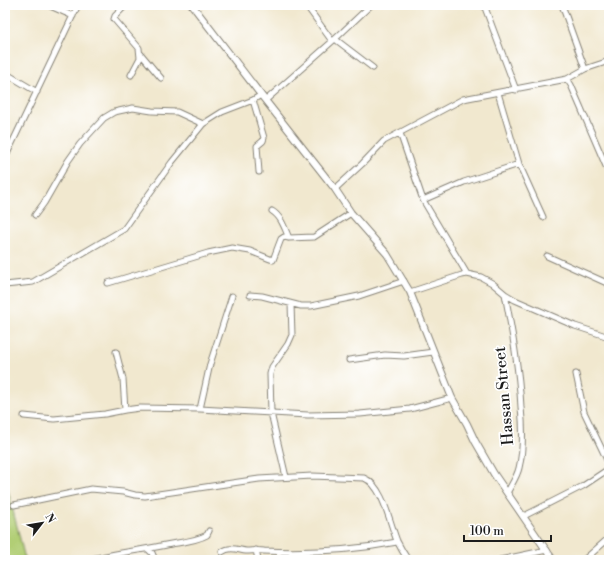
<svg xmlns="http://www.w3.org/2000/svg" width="614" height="565" viewBox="0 0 614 565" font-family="'Libre Bodoni',serif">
<rect width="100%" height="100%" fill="#fff"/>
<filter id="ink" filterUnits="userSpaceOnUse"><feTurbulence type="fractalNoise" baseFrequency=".025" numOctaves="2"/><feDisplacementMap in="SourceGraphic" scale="8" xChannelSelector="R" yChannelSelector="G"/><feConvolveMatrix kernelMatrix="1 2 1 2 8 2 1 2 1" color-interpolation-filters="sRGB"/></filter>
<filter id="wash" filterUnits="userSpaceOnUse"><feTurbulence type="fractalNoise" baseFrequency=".012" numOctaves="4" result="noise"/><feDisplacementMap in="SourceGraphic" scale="16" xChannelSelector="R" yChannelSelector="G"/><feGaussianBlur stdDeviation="0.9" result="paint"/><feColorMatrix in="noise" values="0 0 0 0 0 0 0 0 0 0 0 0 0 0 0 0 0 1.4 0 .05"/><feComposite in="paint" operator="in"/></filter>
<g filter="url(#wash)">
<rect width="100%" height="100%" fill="#f1e8cf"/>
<!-- green -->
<path fill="#b1ce74" stroke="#667548" d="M5,478L24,555L25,560H5Z"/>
</g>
<g filter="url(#ink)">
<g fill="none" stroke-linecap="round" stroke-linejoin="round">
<defs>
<path id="minor" d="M48,5L73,16
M126,5L115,16L114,19L139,48L140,58L131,75
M306,5L332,41
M484,5L516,90
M562,5L585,69
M335,39L373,68
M140,53L161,78
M5,73L37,92
M567,79L571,85L609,173
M498,93L519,164L543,217
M253,100L264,138L263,141L257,146L259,172
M266,100L335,39L371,5
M400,133L423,200L467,274
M5,158L78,5
M335,189L362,164L384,141L463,99L567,79L585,69L609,61
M423,200L464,182L519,164
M272,211C281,216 285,229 289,238
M35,215L44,203L68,161L80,144L104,118L114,112L133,108L152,111L177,112L203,124
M547,256L609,284
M108,283L208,253L232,248L250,251L270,259L273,260L281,239L284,237L289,238L314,237L351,213
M5,285L33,282L124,229L172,162L203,124L222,112L253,100L261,95
M410,292L462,275L467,274L481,277L492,283L505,294L515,300L575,326L609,337
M505,294C512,331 519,369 521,407C523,427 524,448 519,468C517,477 511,485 507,493
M250,295L262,296L301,306H311L359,296L404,281
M116,352L123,379L125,410
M349,360L385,355L404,356L433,352
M200,409L210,364L232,296
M24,416L54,419L105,414L125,410L140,408L200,409L308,415L360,414L410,409L452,398
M286,477L271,413L270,374L272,367L288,344L292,335L291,304
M14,505L91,489L123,492L135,495L145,496L259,479L312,476L364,478C383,485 390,524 397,541C400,547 404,554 408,560
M524,516L583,486L607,470L609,464L584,412L576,374
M148,549L152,553L155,560
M256,550L258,560
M222,552C230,546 238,550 246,551C252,551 258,550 264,551C308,553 355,550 397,542
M87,560C115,553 143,550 171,544C183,542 196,541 207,535L209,531
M500,560L547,550
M584,560L609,538"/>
<path id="tertiary" d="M192,5L261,95L335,189L351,213L387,254L410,292L452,398L467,424L475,441L494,474L553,560"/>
</defs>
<!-- minor casing -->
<use href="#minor" stroke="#868276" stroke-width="7"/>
<!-- tertiary casing -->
<use href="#tertiary" stroke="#868276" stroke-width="8"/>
<!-- minor -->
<use href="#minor" stroke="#fff" stroke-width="5"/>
<!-- tertiary -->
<use href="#tertiary" stroke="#fff" stroke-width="6"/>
</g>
</g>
<g text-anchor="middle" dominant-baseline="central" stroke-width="3.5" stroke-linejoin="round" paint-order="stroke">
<!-- street labels -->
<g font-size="16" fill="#1c1c1c" stroke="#fff">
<text transform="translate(504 396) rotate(-95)">Hassan Street</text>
</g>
</g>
<!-- margin -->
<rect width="614" height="565" fill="none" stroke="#fff" stroke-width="20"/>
<!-- north arrow -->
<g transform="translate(42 523) rotate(59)" stroke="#ffffff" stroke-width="3" paint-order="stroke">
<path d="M0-3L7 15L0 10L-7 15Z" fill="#1c1c1c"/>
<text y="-6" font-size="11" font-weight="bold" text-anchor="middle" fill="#1c1c1c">N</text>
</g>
<!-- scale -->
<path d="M464 535v6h87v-6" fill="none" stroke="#1c1c1c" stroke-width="2"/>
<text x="470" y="535" font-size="12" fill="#1c1c1c" stroke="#ffffff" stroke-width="3" paint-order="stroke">100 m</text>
</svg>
